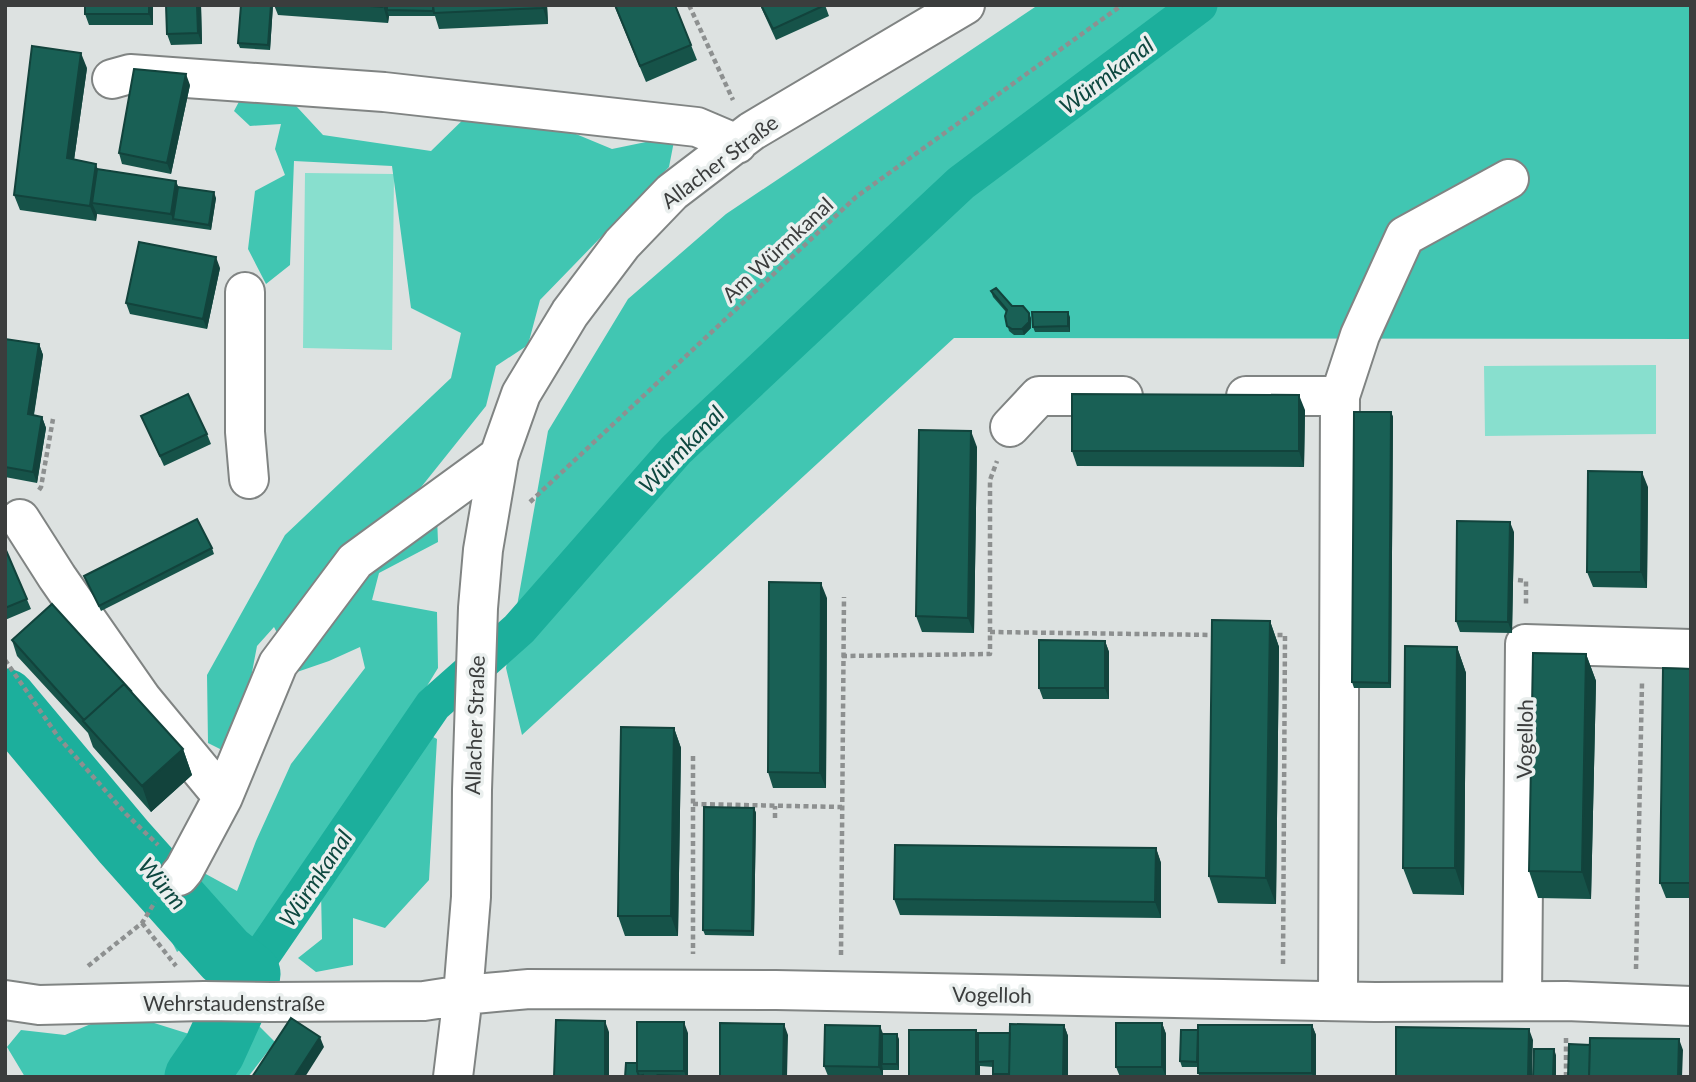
<svg xmlns="http://www.w3.org/2000/svg" width="1696" height="1082" viewBox="0 0 1696 1082" font-family="Lato,sans-serif">
<rect width="100%" height="100%" fill="#dde2e1"/>
<!-- green -->
<path fill="#88dfce" d="M305,173L394,174L392,350L303,348Z
M1656,365V434L1485,436L1484,366Z"/>
<!-- forest -->
<path fill="#41c6b2" d="M1038,5H1691V339L954,338L522,735L506,668L548,431L628,299L726,214Z
M285,94L323,135L431,151L474,109L559,127L612,149L675,136L669,167L540,300L528,345L496,366L486,406L414,496L437,517L438,542L379,573L372,600L437,612L438,668L405,722L437,739L429,880L385,928L353,918V965L316,972L298,958L322,939L321,892L290,926L244,940L214,925L177,952L160,918L180,892L204,873L237,891L256,841L291,764L365,668L360,647L329,661L297,672L274,627L257,646L239,741L224,751L208,743L207,675L285,535L451,378L461,333L411,308L392,166L294,161L290,265L266,284L248,249L255,191L285,175L275,149L281,124L250,126L234,111L242,96Z
M119,1012L202,1038L253,1020L275,1042L248,1077H25L7,1047L21,1030L65,1035Z"/>
<g fill="none" stroke-linecap="round" stroke-linejoin="round">
<!-- canal -->
<path stroke="#1caf9c" stroke-width="37" d="M249,974L433,705L519,629L676,450L961,183L1199,5"/>
<!-- river -->
<path stroke="#1caf9c" stroke-width="63" d="M5,700L124,842L225,955L249,974L214,1051L196,1077"/>
<defs>
<path id="minor" d="M112,79L130,74L384,92L697,127L737,144
M245,292V432L249,479
M1246,396H1340L1338,1001
M1340,396L1360,335L1405,236L1509,179
M1010,427L1039,396H1123
M20,519L57,577L142,699L223,797
M179,876L184,870L223,797L278,664L355,561L499,456
M5,1000L39,1005L204,1001L271,1002L424,1001L463,995L529,989L776,990L1375,1002L1566,1001L1691,1006
M1522,1001L1525,644L1691,649
M453,1077L463,995L471,897L472,790L478,608L483,550L499,456L521,394L570,313L622,244L672,192L752,131L965,5"/>
</defs>
<!-- minor casing -->
<use href="#minor" stroke="#808483" stroke-width="42"/>
<!-- path -->
<path stroke="#8d9090" stroke-width="4.5" stroke-dasharray="5 3.5" stroke-linecap="butt" d="M689,5L733,100
M39,490L41,487L53,419
M530,502L856,197L1122,5
M1518,580L1526,581V607
M990,632L1215,635
M1269,635H1285L1283,964
M842,656L990,654V480L997,461
M5,660L59,738L126,814L158,845
M693,756V954
M693,804L842,807
M775,818V806
M142,923L176,966
M841,955L844,597
M88,966L142,923L155,902
M1636,969L1642,683
M1566,1077V1036"/>
<!-- minor -->
<use href="#minor" stroke="#fff" stroke-width="38"/>
</g>
<!-- wall -->
<path fill="#165349" d="M153,5V25H89L85,14Z
M166,5H201L202,44L171,45L167,34Z
M241,5H273L270,50L240,48L238,43Z
M274,5H547L548,24L439,29L435,16H389L388,23L278,15Z
M614,5H675L697,60L646,82Z
M760,5H825L829,16L776,40Z
M87,68L74,160L97,169L176,181L178,187L216,198L211,230L97,214L96,221L20,210L14,195Z
M190,85L171,174L122,164L119,153Z
M220,268L207,329L130,314L126,303Z
M991,291L1012,306L1031,318V328L1024,335H1014L1009,331L1005,316L1006,312L993,297Z
M1070,317V332H1035L1033,327Z
M5,339L39,344L43,355L34,415L42,417L46,428L37,483L5,477Z
M1305,410L1304,467L1077,466L1072,451Z
M1391,412L1393,417L1391,688H1354L1352,682Z
M141,416L207,434L211,444L164,466Z
M977,447L974,633L922,632L916,616Z
M1648,487L1647,588L1593,587L1587,572Z
M1514,532L1512,633L1460,632L1456,621Z
M5,548L31,609L5,620Z
M212,548L214,554L101,611L84,576Z
M827,598L826,788H773L768,772Z
M1270,621L1279,647L1276,904L1218,903L1209,876Z
M12,640L183,749L192,775L151,812L93,747L88,733L17,656Z
M1105,641L1109,652V699H1043L1039,688Z
M1457,647L1466,673L1464,895L1413,894L1403,868Z
M1586,654L1596,681L1591,899L1538,898L1529,871Z
M1691,669V898H1666L1660,883Z
M674,728L681,748L678,936H625L618,916Z
M754,808L756,813L754,936L705,935L703,930Z
M1156,848L1161,863V918L900,915L894,899Z
M1162,1023L1166,1034V1077H1120L1116,1067Z
M1064,1025L1068,1036V1077H994L993,1067L980,1066L909,1077L978,1035L1010,1033Z
M1312,1025L1316,1035V1077H1199L1198,1067H1182L1180,1061L1198,1030Z
M688,1033V1077H625L637,1063Z
M899,1039V1070H883V1077L828,1076L824,1066Z"/>
<!-- shaded-wall -->
<path fill="#12433c" d="M149,5H153V25L149,14Z
M197,5H201L202,44L198,33Z
M271,5H273L270,50L268,45Z
M383,5H389L387,10L389,16L388,23Z
M542,5H547L548,24L543,8Z
M81,53L87,68L72,174L67,158Z
M186,74L190,85L171,174L167,163Z
M96,164L101,180L92,203L97,214L96,221L90,206Z
M176,181L180,192L173,219L171,214Z
M214,192L216,198L211,230L209,225Z
M216,257L220,268L207,329L203,319Z
M1068,312L1070,317V332L1068,326Z
M1029,313L1031,318V328L1024,335L1022,329Z
M39,344L43,355L32,425L28,414Z
M1299,395L1305,410L1304,467L1299,451Z
M1391,412L1393,417L1391,688L1389,683Z
M42,417L46,428L37,483L33,472Z
M971,431L977,447L974,633L968,618Z
M1642,472L1648,487L1647,588L1641,572Z
M1510,522L1514,532L1512,633L1508,622Z
M821,583L827,598L826,788L820,773Z
M1270,621L1279,647L1276,904L1266,878Z
M1105,641L1109,652V699L1105,688Z
M1457,647L1466,673L1464,895L1455,868Z
M1586,654L1596,681L1591,899L1582,872Z
M674,728L681,748L678,936L671,916Z
M183,749L192,775L151,812L142,786Z
M754,808L756,813L754,936L752,931Z
M1156,848L1161,863V918L1155,902Z
M605,1021L609,1032V1077H605Z
M684,1022L688,1033V1077H686L684,1071Z
M1162,1023L1166,1034V1077L1162,1067Z
M784,1024L788,1035L787,1077H783Z
M1064,1025L1068,1036V1077H1063Z
M1312,1025L1316,1035V1077H1313L1312,1073Z
M880,1026L884,1036L882,1064L883,1070V1077L879,1067Z
M1529,1029L1533,1040L1532,1077H1528Z
M976,1030L980,1040L978,1062L980,1066V1077H976Z
M897,1034L899,1039V1070L897,1064Z
M320,1037L324,1047L305,1077H294Z
M1679,1039L1683,1050L1682,1077H1678Z
M1554,1049L1556,1055V1077H1553Z"/>
<!-- building -->
<path fill="#196055" stroke="#12433c" stroke-width="2" d="M85,5H149V14H85Z
M166,5H197L198,33L167,34Z
M241,5H271L268,45L238,43Z
M358,5H383L382,7Z
M387,5H433V11L387,10Z
M433,5H542L543,8L434,13Z
M615,5H675L691,45L640,66Z
M761,5H825L773,29Z
M32,46L81,53L67,158L96,164L90,206L14,195Z
M134,69L186,74L167,163L119,153Z
M97,169L176,181L171,214L92,203Z
M178,187L214,192L209,225L173,219Z
M139,242L216,257L203,319L126,303Z
M996,288L1012,306H1023L1029,313V322L1022,329H1012L1007,326L1005,316L1007,310L991,291Z
M1032,312H1068V326L1033,327Z
M5,339L39,344L28,414L42,417L33,472L5,467Z
M188,394L207,434L160,456L141,416Z
M1072,394L1299,395V451H1072Z
M1354,412H1391L1389,683L1352,682Z
M919,430L971,431L968,618L916,616Z
M1588,471L1642,472L1641,572H1587Z
M197,519L212,548L99,606L84,576Z
M1457,521L1510,522L1508,622L1456,621Z
M5,548L27,599L5,608Z
M769,582L821,583L820,773L768,772Z
M52,604L132,692L124,684L84,720L12,640Z
M1212,620L1270,621L1266,878L1209,876Z
M1039,640L1105,641V688H1039Z
M1405,646L1457,647L1455,868H1403Z
M1533,653L1586,654L1582,872L1529,871Z
M1663,668L1691,669V883H1660Z
M124,684L183,749L142,786L83,721Z
M621,727L674,728L671,916H618Z
M704,807L754,808L752,931L703,930Z
M895,845L1156,848L1155,902L894,899Z
M291,1018L320,1037L294,1077H252Z
M556,1020L605,1021V1077H554Z
M637,1022H684V1071H637Z
M720,1023L784,1024L783,1077H720Z
M1116,1023H1162V1067H1116Z
M1010,1024L1064,1025L1063,1077H1009Z
M825,1025L880,1026L879,1067L824,1066Z
M1198,1025H1312V1073H1198Z
M1396,1027L1529,1029L1528,1077L1396,1076Z
M909,1030H976V1077H909Z
M1181,1030H1198L1197,1062L1180,1061Z
M978,1033H1010L1009,1074H993V1061L978,1062Z
M882,1034H897V1064H882Z
M1590,1038L1679,1039L1678,1077H1589Z
M1569,1044L1590,1045L1589,1077H1568Z
M1534,1049H1554L1553,1077H1533Z
M626,1063H637V1071L639,1076L643,1075V1077H625Z
M658,1075L681,1076V1077H659Z"/>
<g text-anchor="middle" dominant-baseline="central" stroke-width="7" stroke-linejoin="round" paint-order="stroke">
<!-- street labels -->
<g font-size="21" fill="#3b3d3d" stroke="#eaefee">
<text transform="translate(719 161) rotate(-37)">Allacher Straße</text>
<text transform="translate(777 249) rotate(-43)">Am Würmkanal</text>
<text transform="translate(474 725) rotate(-88)">Allacher Straße</text>
<text transform="translate(1524 739) rotate(-89)">Vogelloh</text>
<text transform="translate(992 994) rotate(1)">Vogelloh</text>
<text x="234" y="1002">Wehrstaudenstraße</text>
</g>
<!-- water labels -->
<g font-size="23" font-style="italic" fill="#0d473f" stroke="#eaefee">
<text transform="translate(1106 75) rotate(-37)">Würmkanal</text>
<text transform="translate(681 449) rotate(-46)">Würmkanal</text>
<text transform="translate(315 878) rotate(-56)">Würmkanal</text>
<text transform="translate(163 883) rotate(49)">Würm</text>
</g>
</g>
<!-- border -->
<rect width="1696" height="1082" fill="none" stroke="#3b3d3d" stroke-width="14"/>
</svg>
